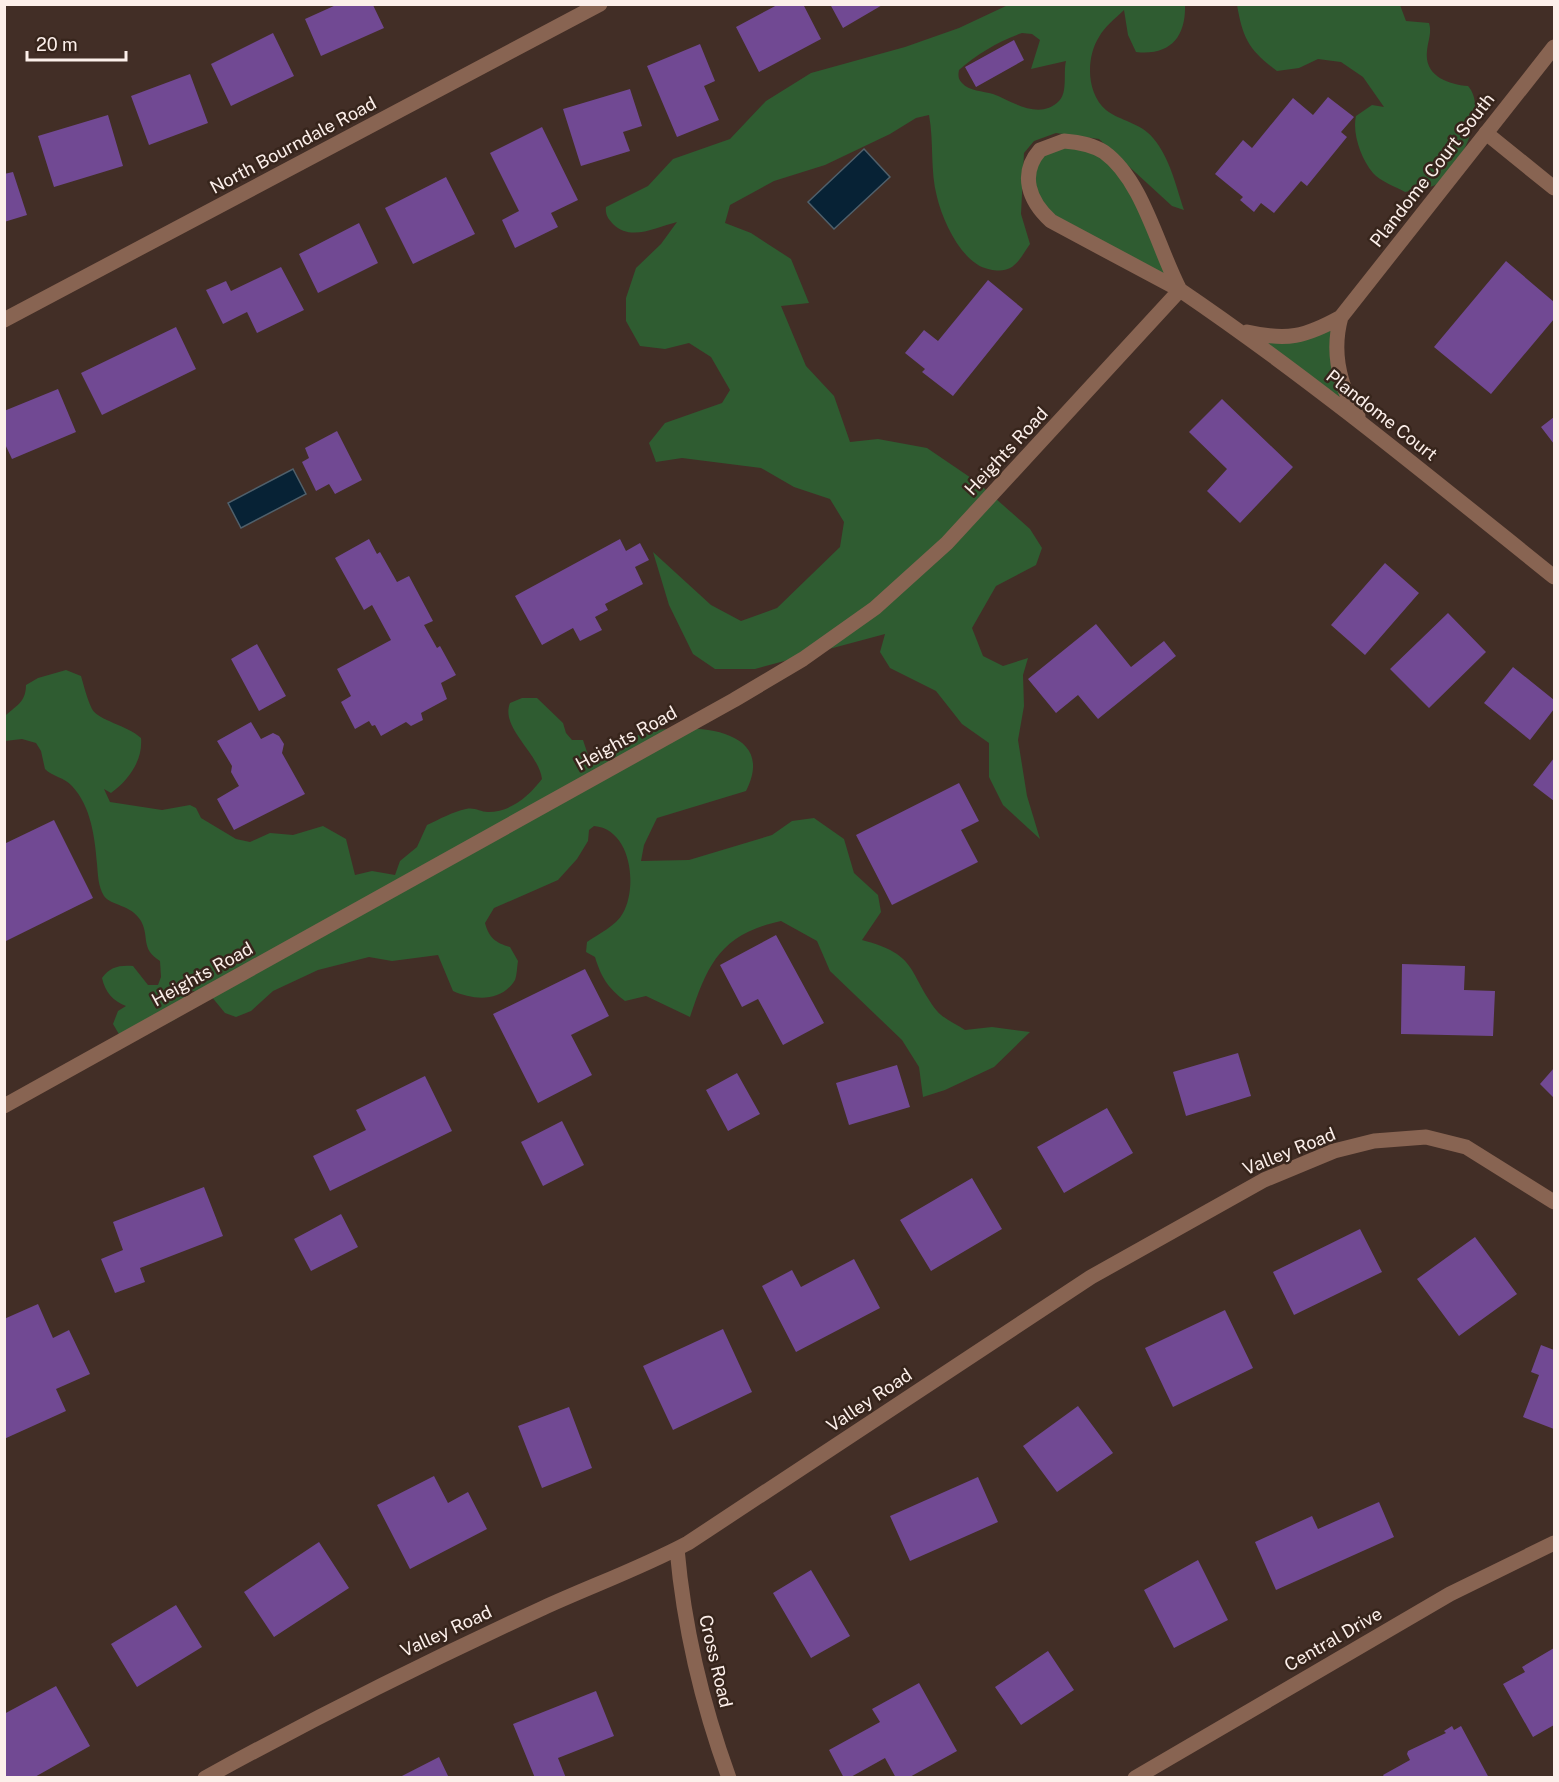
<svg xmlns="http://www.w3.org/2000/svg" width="1559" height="1782" viewBox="0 0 1559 1782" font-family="'Public Sans',sans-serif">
<rect width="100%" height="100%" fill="#422e26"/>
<!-- green -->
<path fill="#2f5c31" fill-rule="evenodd" d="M1008,5H1185C1186,37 1170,56 1136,52L1128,35L1124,10C1115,19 1105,26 1099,37C1086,57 1086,93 1106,110C1120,121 1141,123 1153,138C1170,158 1176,186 1184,210L1172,206L1099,139L1056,133L1034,141L1024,153L1021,214L1030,244C1017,263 1013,275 988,269C962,263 943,222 937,197C930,171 934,141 929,115L916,118L890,134L825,165L774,181L730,205L725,223L751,233L791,259L809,303L781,306L806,366L834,396L850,442L878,439L927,448L977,482L1030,529L1042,548L1036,565L996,586L972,628L983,656L1003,666L1028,658L1023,675L1024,706L1018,740L1027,796L1040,839L1003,805L989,777V743L962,724L936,691L890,668L880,652L885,634L755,669H715L693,654L669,605L653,552L711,605L741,621L777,608L840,547L844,522L830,499L794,487L761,468L682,458L656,462L649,443L665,423L722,403L730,390L711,357L689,343L665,349L640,346L626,321V298L636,268L661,244L677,222C656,227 631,242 613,224C608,219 605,214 606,207L648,186L673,159L730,139L766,101L811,73L905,47L959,28ZM1022,33L1032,34L1040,40L1031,69L1066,61C1063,73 1068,92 1059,101C1039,121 1012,101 993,94C983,91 969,91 962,83C958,79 958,75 959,70C977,54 999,41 1022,33Z
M1237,5H1400L1406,21L1429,23C1432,33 1428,40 1427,51C1424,76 1448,84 1468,86C1489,109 1460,170 1437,184C1429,189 1414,190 1405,192C1396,187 1380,181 1373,173C1361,159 1352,133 1356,116L1372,105L1384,107L1363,77L1341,62L1318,59L1299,68L1277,71C1249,50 1243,39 1237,5Z
M1064,141L1115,161L1180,290L1040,211L1032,159Z
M1341,317L1336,335L1352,407L1241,331L1271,337Z
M66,670L81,676C84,686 87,699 92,709C99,721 127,725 141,738C143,760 129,780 111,793L104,789L110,802L162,810L190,805L196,808L201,818L236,839L250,842L270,833L293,835L323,826L346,839L355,875L372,871L395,875L400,861L417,847L427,825C440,819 452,812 466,809C475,807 480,812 488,812C511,812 529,796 542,779C539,753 500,728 510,703L522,698H537L563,723L566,733L572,740H583L590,761C597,758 605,756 612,753C624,747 632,735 647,732C688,723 779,726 746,791L657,818L644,845L641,861L689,860L772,835L792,821L814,818L844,839L854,873L878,895L881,912L862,940C919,955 907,972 937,1011C944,1019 956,1024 965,1030L992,1027L1030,1032L994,1067L945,1090L923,1097L919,1067L902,1040L830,971L817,941L781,921C721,934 708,963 690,1017L646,996L625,1001C608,988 601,977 595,957L586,952L587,942C598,934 616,926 623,913C638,886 631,829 594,826L589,830L588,841L577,859L558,880L494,908L485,923C489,938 496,943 510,947L518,961C517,967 517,975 515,980C501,1003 473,1000 453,991L438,955L392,961L369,957L318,970L273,991L251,1011L236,1017L225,1013L211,996L189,990C196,1025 144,1030 120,1036L113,1024L118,1011L126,1006C113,1001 105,992 102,978C110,967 119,965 133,966L148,985H158L161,977L160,961C140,948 150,938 141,921C131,904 111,906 104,896C98,886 98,875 97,864C95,838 91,806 72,786C64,777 53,777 45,769L41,751L36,743L22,739L5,741L4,717C15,706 26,703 26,685L38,678Z"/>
<!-- water -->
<path fill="#072235" stroke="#50606b" stroke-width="1.5" d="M864,149L890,177L834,229L808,202Z
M293,469L306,494L241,528L228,503Z"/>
<!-- building -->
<path fill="#714993" d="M779,4H803L821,39L759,72L736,27Z
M830,4H884L843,28Z
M336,5H373L384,28L321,56L305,19Z
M273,33L294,76L231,106L211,64Z
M1014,40L1024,60L976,87L965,67Z
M700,44L715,81L704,86L719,120L677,137L647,66Z
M190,74L208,123L149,145L131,96Z
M630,89L642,126L623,132L630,151L581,166L563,109Z
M1328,97L1354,117L1341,132L1347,137L1307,186L1301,181L1274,213L1261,203L1254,212L1240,200L1243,197L1215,174L1243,140L1252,148L1293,98L1313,115Z
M108,115L123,166L54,187L38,136Z
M542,127L578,200L551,213L558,227L515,248L502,220L519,211L490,153Z
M13,172L27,215L4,222V174Z
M446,177L475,234L413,264L385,208Z
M359,223L378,263L318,293L299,254Z
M1506,261L1554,302V319L1491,394L1434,347Z
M281,267L304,310L257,333L247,312L223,324L206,290L226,281L231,291Z
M988,280L1023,309L953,396L922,372L925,369L905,353L924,330L938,341Z
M176,327L196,369L102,415L81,373Z
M58,389L76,432L12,459L4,442V411Z
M1222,399L1293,467L1240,523L1207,491L1227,469L1189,432Z
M1554,417V444L1541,427Z
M337,431L362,480L335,494L329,484L316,491L302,462L309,458L305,448Z
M369,539L377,554L380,552L397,582L409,576L433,621L424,625L437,648L440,646L456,675L441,683L447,699L421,713L423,720L411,726L406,722L381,736L375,725L372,726L369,721L355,729L341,702L351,696L337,669L391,640L372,605L364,610L335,558Z
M620,539L626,551L640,543L649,560L635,567L643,584L605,604L608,610L595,617L602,630L580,641L573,628L542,645L515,596Z
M1385,563L1419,593L1365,655L1331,625Z
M1448,613L1486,652L1429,708L1390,669Z
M1096,624L1131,667L1164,641L1176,656L1098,719L1078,695L1056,713L1028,679Z
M257,644L286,696L259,711L231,659Z
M1513,667L1554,700V709L1530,740L1484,703Z
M251,722L261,739L273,733L279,736L284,744L282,753L305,794L234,830L217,799L239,786L231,772L232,766L217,741Z
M1554,758V801L1533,785Z
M959,783L979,821L961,830L978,862L892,905L856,835Z
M54,820L93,898L4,942V844Z
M776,935L824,1023L783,1045L758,999L742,1007L720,965Z
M1402,964L1465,966L1464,990L1495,991L1493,1036L1401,1034Z
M585,969L609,1016L571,1035L592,1075L538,1103L493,1014Z
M1238,1053L1251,1096L1186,1116L1173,1072Z
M897,1065L910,1107L849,1125L836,1083Z
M1554,1068V1098L1540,1084Z
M737,1073L760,1114L728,1131L706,1090Z
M425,1076L452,1131L330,1191L313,1156L366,1130L356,1110Z
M1107,1108L1133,1153L1064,1193L1037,1147Z
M562,1121L584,1165L543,1186L521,1142Z
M972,1178L1002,1229L931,1271L900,1220Z
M204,1187L223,1236L140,1268L145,1282L115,1293L101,1259L123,1250L113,1222Z
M341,1214L358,1247L311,1271L294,1239Z
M1360,1229L1382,1272L1294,1315L1273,1272Z
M1475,1237L1517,1294L1459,1336L1417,1279Z
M854,1259L880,1308L796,1352L762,1286L792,1270L801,1287Z
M38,1304L53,1338L69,1330L90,1374L56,1389L66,1411L4,1439V1319Z
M1225,1310L1253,1368L1173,1407L1145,1348Z
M723,1329L752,1392L673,1430L643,1366Z
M1541,1345L1554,1350V1429L1523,1417L1539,1375L1531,1372Z
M1078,1406L1113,1453L1057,1492L1023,1446Z
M569,1407L592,1468L542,1488L518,1426Z
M434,1476L448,1503L468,1492L487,1529L410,1569L377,1505Z
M978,1477L998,1522L910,1561L890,1516Z
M1379,1502L1394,1537L1276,1590L1255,1542L1312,1516L1318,1529Z
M319,1542L349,1588L274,1637L244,1592Z
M1198,1560L1228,1620L1174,1648L1144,1590Z
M811,1570L850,1636L811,1658L773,1593Z
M176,1605L202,1647L137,1687L111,1644Z
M1554,1648V1725L1533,1737L1503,1684L1525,1672L1522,1667Z
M1048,1651L1074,1690L1021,1725L995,1687Z
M919,1683L957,1751L908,1778H896L885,1758L849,1778H844L829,1750L880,1722L872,1709Z
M56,1686L90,1746L33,1778H4V1714Z
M596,1691L614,1736L558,1758L566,1778H535L513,1724Z
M1452,1726L1454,1730L1461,1726L1489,1778H1385L1383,1775L1410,1760L1407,1754L1408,1751L1446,1733L1444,1731Z
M439,1757L449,1778H398Z"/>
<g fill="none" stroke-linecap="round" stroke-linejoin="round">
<!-- lane -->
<path stroke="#886452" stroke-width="15" d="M1486,133L1554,188"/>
<!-- street -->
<path stroke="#886452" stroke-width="15" d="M1064,141C1077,142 1093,145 1104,152C1143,180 1158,249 1180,290L1051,221C1029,201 1019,174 1040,150Z
M1341,317C1331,353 1339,385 1358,416
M4,320L600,4
M1247,332C1287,341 1305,337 1341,317L1554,47
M4,1106L734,700L803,659L875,608L947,543L1180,290C1311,379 1432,479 1554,577
M677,1549C684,1627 702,1704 729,1778
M205,1778C316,1717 428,1661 543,1608C591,1586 641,1568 688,1543L1091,1277L1264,1180L1334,1151L1374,1141L1426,1137L1466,1147L1554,1202
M1135,1778L1450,1594L1554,1543"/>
</g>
<g text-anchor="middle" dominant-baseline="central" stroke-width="5" stroke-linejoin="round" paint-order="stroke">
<!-- street labels -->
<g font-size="18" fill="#fcefea" stroke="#37251c">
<text transform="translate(293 145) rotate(-28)">North Bourndale Road</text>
<text transform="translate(1432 170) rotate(-52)">Plandome Court South</text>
<text transform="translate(1382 415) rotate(38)">Plandome Court</text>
<text transform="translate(1006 451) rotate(-47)">Heights Road</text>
<text transform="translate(626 738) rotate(-29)">Heights Road</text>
<text transform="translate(202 974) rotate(-29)">Heights Road</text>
<text transform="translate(1289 1151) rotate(-22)">Valley Road</text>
<text transform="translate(869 1400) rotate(-34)">Valley Road</text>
<text transform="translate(446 1631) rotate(-25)">Valley Road</text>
<text transform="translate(1333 1639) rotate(-30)">Central Drive</text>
<text transform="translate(716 1661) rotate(77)">Cross Road</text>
</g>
</g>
<!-- border -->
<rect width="1559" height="1782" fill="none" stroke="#fcefea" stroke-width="12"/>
<!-- scale -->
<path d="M27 51v9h99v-9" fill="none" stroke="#fcefea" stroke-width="3"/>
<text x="36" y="51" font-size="18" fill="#fcefea" stroke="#37251c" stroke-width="4.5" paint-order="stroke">20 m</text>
</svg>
